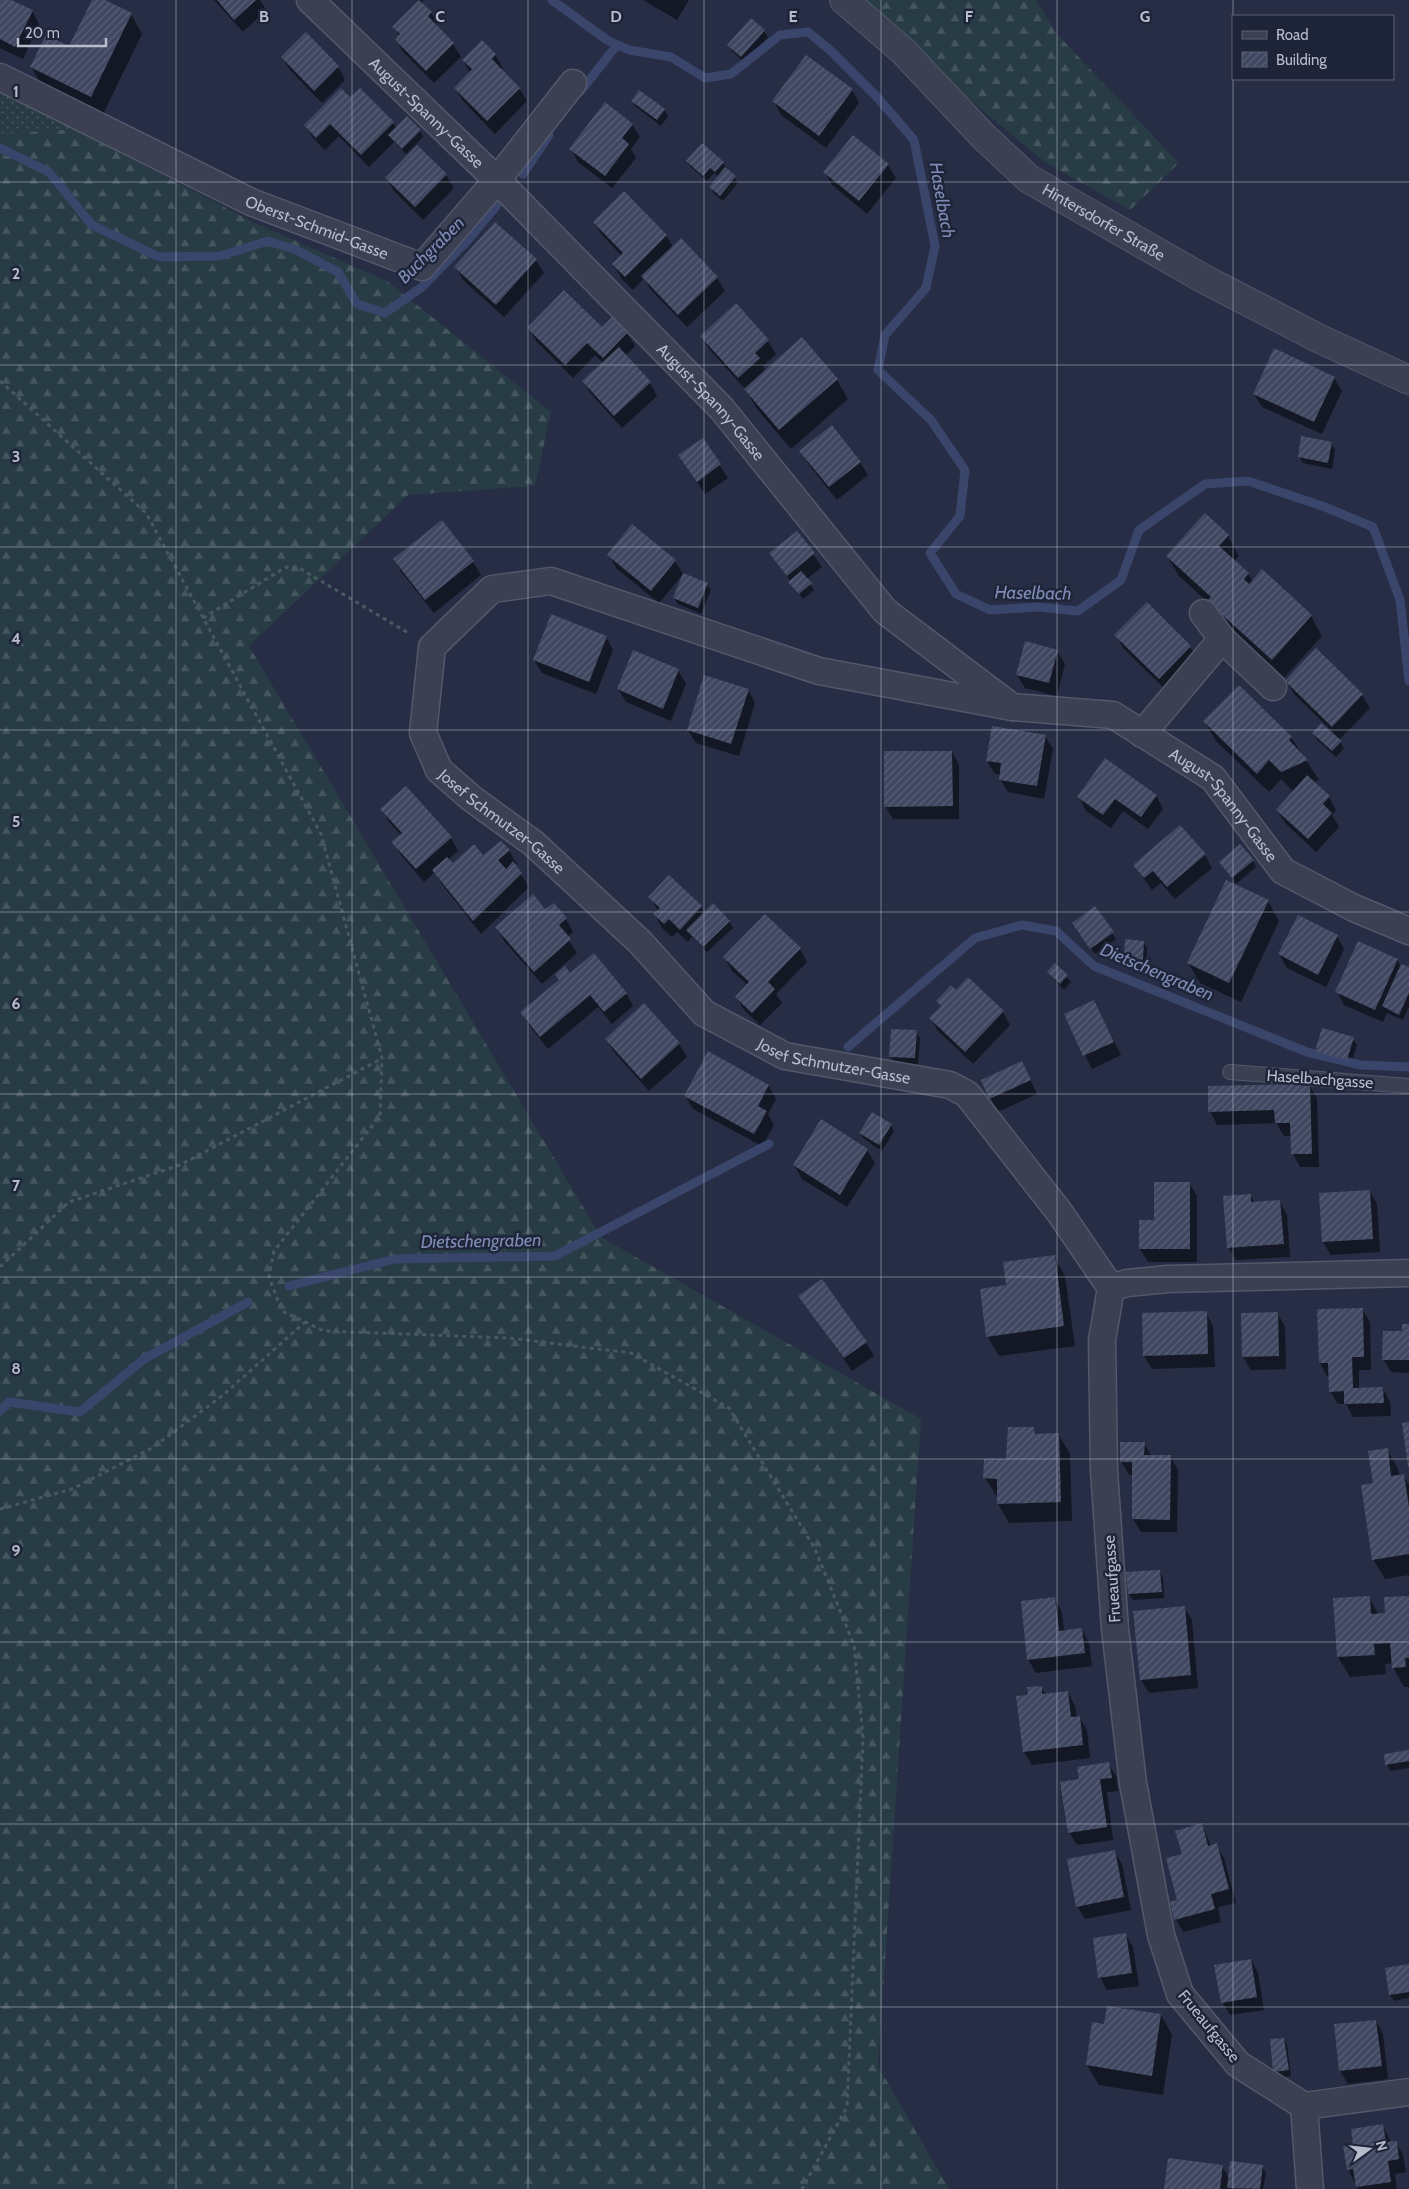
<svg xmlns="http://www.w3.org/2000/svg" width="1409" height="2189" viewBox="0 0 1409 2189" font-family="Cabin,sans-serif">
<defs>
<pattern id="grass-dots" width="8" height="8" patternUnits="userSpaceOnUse" patternTransform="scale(1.25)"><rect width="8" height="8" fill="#283c45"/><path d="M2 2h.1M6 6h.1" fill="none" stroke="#45565f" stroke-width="1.8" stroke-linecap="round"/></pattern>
<pattern id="forest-firs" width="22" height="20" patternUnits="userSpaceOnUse" patternTransform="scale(1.25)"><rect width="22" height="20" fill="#283c45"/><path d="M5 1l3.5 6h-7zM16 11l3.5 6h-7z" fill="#45565f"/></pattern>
<pattern id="building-hatch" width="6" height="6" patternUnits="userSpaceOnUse" patternTransform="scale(1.25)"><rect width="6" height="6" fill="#404861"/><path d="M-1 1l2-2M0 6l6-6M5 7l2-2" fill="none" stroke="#5a6076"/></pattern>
</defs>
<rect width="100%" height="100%" fill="#262d44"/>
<!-- grass -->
<path fill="url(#grass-dots)" d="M0,89L74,129L0,134Z"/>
<!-- forest -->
<path fill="url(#forest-firs)" d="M849,0H1036L1057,34L1179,163L1130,210L1046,163Z
M74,129L257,224L387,281L551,412L535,486L408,495L249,646L601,1237L921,1419L878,2066L949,2189H0V134Z"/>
<!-- shadow -->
<path fill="#0007" d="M0,0H8L32,11L39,24L23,59L0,48Z
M93,0H103L131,14L142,34L102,116L43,87L31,67L70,48Z
M214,0H260L266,10L243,32Z
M419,0H424L421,3L431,12L438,26L437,27L453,44L461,57L434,83L404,53L396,40L400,37L394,27Z
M643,0H689L677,20Z
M751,19L764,31L768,37L745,63L732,51L729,45Z
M495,55L503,68L501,70L519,88L527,101L495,134L463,101L455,88L470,73L463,60Z
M282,57L338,67L345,80L322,103L290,70Z
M360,89L397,128L420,131L423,137L406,154L394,142L369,167L339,136L325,150L313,138L306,125L350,99Z
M852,90L859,103L826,148L781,115L774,101Z
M632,101L664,110L668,116L661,126L636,107Z
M632,124L640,137L631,149L636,158L612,188L578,162L571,149Z
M702,144L723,163L738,183L723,201L714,194L711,188L719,177L714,173L707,181L691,167L687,161Z
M417,147L446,175L454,188L423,220L394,191L386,178Z
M888,165L896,178L867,214L832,185L825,172Z
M594,222L666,235L673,247L681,240L717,278L725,291L687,327L650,289L644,278L633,290L621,278L614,265L622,256L602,235Z
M495,223L536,260L544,273L504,317L463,280L456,267Z
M736,305L768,341L776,354L763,366L766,371L837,380L848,399L791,449L757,409L745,389L709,349L702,336Z
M612,318L627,333L635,346L625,356L650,383L657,396L622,428L591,394L583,381L603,363L595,355L573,378L536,341L529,328L602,329Z
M1334,378L1342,391L1322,434L1262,407L1254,394Z
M703,440L728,478L705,494L680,456Z
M1331,443L1335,450L1332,469L1303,463L1299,456Z
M801,452L860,462L868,475L837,500L809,465Z
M441,522L473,562L481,575L434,613L402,573L394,560Z
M797,532L822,567L807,579L814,590L803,599L771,553Z
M1228,536L1239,556L1234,561L1248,574L1253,581L1311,616L1322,636L1283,679L1220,621L1212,606L1179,576L1167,556Z
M609,555L675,561L683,574L659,603L616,568Z
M707,584L711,590L701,614L678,604L674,598Z
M1147,604L1190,647L1198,660L1167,691L1123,648L1116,635Z
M606,637L613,650L596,694L542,673L534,660Z
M1316,650L1362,695L1370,708L1339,740L1344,748L1336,757L1317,740L1314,734L1333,735L1334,733L1294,694L1286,681Z
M1057,651L1065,664L1057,696L1025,688L1017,675Z
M634,652L678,670L686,684L671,721L626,702L618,689Z
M748,690L755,703L739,756L696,743L688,730Z
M1205,722L1291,737L1319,780L1313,782L1329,797L1336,810L1332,815L1339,827L1316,852L1285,823L1277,810L1294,792L1281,779L1269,792L1216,741Z
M1045,736L1053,749L1044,799L1008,792L1000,779L1001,775L995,774L987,761Z
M952,752L959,765V819H893L885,806Z
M1156,795L1163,809L1148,829L1123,811L1111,828L1086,811L1079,797Z
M382,809L451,838L458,851L448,860L453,865L483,857L501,843L509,851L517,864L515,866L529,887L481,934L441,883L435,872L424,882L401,855L393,842L401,835L389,822Z
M1205,855L1212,868L1175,899L1161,883L1152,890L1134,865Z
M1253,861L1256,867L1236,884L1221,862Z
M650,897L701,907L704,914L729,921L733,928L707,952L692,937L688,942L677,932L672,937L662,928L655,915L658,911Z
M1268,901L1279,921L1241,1002L1200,983L1188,963Z
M545,911L566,919L573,932L567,937L577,953L542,984L504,941L497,927Z
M1077,930L1112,933L1116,939L1095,954Z
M1337,936L1344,949L1326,987L1287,968L1279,954Z
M1143,942L1147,948L1146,966L1128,964L1125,958Z
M800,949L807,962L776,994L782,1003L760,1025L744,1010L736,997L748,985L732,971L725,958Z
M1397,960L1401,967L1409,969V1006L1403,1020L1387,1013L1383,1022L1344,1005L1337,992Z
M1055,965L1071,982L1064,990L1048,972Z
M570,974L626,993L633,1006L612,1024L598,1007L548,1049L529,1025L522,1012Z
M937,1001L1003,1012L1010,1025L973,1064L938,1031L931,1018L941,1007Z
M1094,1001L1121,1055L1092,1069L1065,1015Z
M644,1005L679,1044L687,1057L649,1091L614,1052L606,1039Z
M916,1032L920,1038L918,1064L894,1063L891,1056Z
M1353,1039L1357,1045L1350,1066L1320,1057L1316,1050Z
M1022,1063L1037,1094L998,1112L982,1081Z
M1309,1085L1317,1098L1319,1167H1300L1293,1154L1292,1136H1284L1276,1123L1217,1125L1210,1111Z
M769,1086L776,1099L768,1114L774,1125L762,1146L693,1109L685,1096Z
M891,1125L894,1131L882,1151L864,1139L860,1133Z
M867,1150L875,1163L847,1207L802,1179L794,1165Z
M1189,1183L1197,1196V1262H1148L1140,1249Z
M1370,1191L1377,1204L1380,1252L1331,1255L1323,1242Z
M1250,1195L1255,1203L1280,1202L1287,1215L1290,1257L1236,1260L1228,1247Z
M1054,1256L1065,1276L1075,1346L999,1356L987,1336L1007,1286Z
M800,1296L866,1343L874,1356L852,1371Z
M1362,1309L1370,1322L1371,1370H1359V1389L1383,1388L1390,1402L1391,1416L1353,1417L1346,1404H1338L1330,1391L1329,1376H1327L1320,1363Z
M1206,1313L1213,1326L1215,1367L1152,1369L1144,1356Z
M1277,1313L1285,1326L1286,1369L1251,1370L1243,1357Z
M1409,1326V1373L1391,1372L1383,1359Z
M1033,1429L1037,1435L1058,1434L1070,1454L1072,1521L1009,1523L998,1504V1498L985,1478L1007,1460Z
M1144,1443L1151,1456H1170L1178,1470L1177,1532H1141L1133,1519V1475H1129L1121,1461Z
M1387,1449L1398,1469L1399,1476L1403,1475L1409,1485V1575L1385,1579L1373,1559L1374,1484Z
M1159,1571L1163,1577L1164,1598L1133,1600L1129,1594Z
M1369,1597L1379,1615L1386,1614L1409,1597V1687H1404L1393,1667V1663L1385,1664L1386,1674L1350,1677L1338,1657L1335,1599Z
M1055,1599L1062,1612L1064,1632L1082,1630L1089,1643L1092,1666L1036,1673L1028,1659Z
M1184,1607L1192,1620L1198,1688L1149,1693L1141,1680L1135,1612Z
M1041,1687L1046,1695L1068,1692L1075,1706L1077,1718L1079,1717L1087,1730L1090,1758L1032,1765L1024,1752L1029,1696Z
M1409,1751V1768L1390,1771L1387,1764Z
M1108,1763L1116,1776L1118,1791L1107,1792L1113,1840L1077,1845L1069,1832L1080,1780Z
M1202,1825L1211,1846L1216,1845L1224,1858L1236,1903L1218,1907L1221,1922L1183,1932L1176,1919L1179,1901Z
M1114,1851L1122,1864L1131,1910L1085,1919L1077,1906Z
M1125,1934L1133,1947L1139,1986L1107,1990L1100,1977Z
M1251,1960L1258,1973L1264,2010L1230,2015L1222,2002Z
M1409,1966V1998L1394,2001L1390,1995Z
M1161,2015L1172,2035L1163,2095L1099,2085L1087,2065L1105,2025Z
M1376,2021L1383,2034L1388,2079L1348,2084L1340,2071Z
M1284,2039L1287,2045L1291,2076L1278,2078L1275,2071Z
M1383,2126L1391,2143L1396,2142L1403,2155L1406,2172L1395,2174L1397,2189H1358L1348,2169L1354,2146Z
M1222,2166L1229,2178L1262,2167L1266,2173L1263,2189H1165Z"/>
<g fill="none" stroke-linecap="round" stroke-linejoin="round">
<!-- stream -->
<path stroke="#39456b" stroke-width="9" d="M552,0L607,40L629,50L671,57L705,78L731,74L780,35L808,32L831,51L877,97L914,140L935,246L926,288L885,335L878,370L931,420L965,470L960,516L930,553L956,594L990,610L1038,607L1078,611L1121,580L1139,530L1205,484L1248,481L1325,507L1373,527L1400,600L1409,681
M580,92L617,45
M0,148L49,172L92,225L159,257L220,256L268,241L296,250L338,272L357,304L385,313L422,287L467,241L497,205
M523,174L549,135
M848,1047L975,938L1022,925L1056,931L1094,966L1307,1052L1361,1065L1409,1067
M289,1286L395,1259L555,1256L769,1144
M0,1411L9,1402L80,1412L144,1359L248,1302"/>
</g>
<!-- building -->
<path fill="url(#building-hatch)" d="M0,0H11L33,10L15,47L0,39Z
M92,0H105L132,13L91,97L30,67L46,35L69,46Z
M217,0H256L234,20Z
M419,0L432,12L428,16L454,43L426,71L395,40L400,34L392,27Z
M751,18L765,30L741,57L727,45Z
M306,32L339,66L314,91L281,57Z
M482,40L496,54L492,59L520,88L487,121L454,88L472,69L462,60Z
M806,55L853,89L819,136L772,101Z
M341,88L350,97L360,88L394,122L361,155L330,124L316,138L304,125Z
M639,90L665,109L657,120L631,101Z
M605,102L633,124L622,138L629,144L605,176L569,149Z
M407,116L421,130L402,149L388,135Z
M853,135L889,164L859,201L823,172Z
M702,143L724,162L715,172L710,168L703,176L686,161Z
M417,145L447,174L415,207L385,178Z
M725,167L736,176L720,196L709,187Z
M624,191L667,235L625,277L612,264L623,253L593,222Z
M495,222L537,259L496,305L454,267Z
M681,238L718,277L678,315L641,276Z
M564,290L602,327L612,317L628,332L603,358L587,343L565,365L527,328Z
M736,303L769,340L755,353L760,358L738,378L700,336Z
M802,337L838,379L779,430L744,389Z
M619,347L651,382L614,416L582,381Z
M1274,348L1335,377L1314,422L1253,394Z
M832,425L861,462L829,487L799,451Z
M1301,436L1332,442L1328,463L1298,457Z
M703,438L721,464L697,482L678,455Z
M1205,513L1229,535L1219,546L1249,573L1244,579L1249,584L1262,569L1312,615L1272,660L1207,601L1211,597L1166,556Z
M442,520L474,561L425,600L393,559Z
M632,524L676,560L651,591L607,555Z
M797,531L815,553L787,576L769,553Z
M801,571L812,583L799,594L788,582Z
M683,573L708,583L698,608L673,598Z
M1147,602L1191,646L1159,679L1114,635Z
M551,614L607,636L589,682L533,660Z
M1025,641L1058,650L1049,683L1016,675Z
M1316,648L1363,694L1332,727L1285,681Z
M633,650L679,669L663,709L617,689Z
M704,675L749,689L731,744L687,730Z
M1239,685L1292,737L1289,740L1308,760L1281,772L1269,760L1257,774L1203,721Z
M1321,723L1342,741L1332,751L1312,733Z
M992,726L1046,735L1037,786L999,780L1001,763L986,761Z
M884,751H952L953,806L884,807Z
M1105,758L1157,795L1141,817L1115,799L1103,815L1077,797Z
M1307,775L1330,796L1323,804L1332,813L1308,839L1276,810Z
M406,786L452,837L416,869L391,842L402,833L380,809Z
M1180,825L1206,854L1167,887L1153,871L1144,878L1133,865Z
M501,841L510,850L498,860L506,869L513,861L522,873L473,921L432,870L447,857L453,863L474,844L483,855Z
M1240,844L1254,860L1232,878L1219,862Z
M669,875L702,906L680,930L669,919L664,924L653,914L660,908L648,897Z
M1226,880L1269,900L1229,983L1187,963Z
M533,894L545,909L554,903L567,918L559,925L571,939L534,972L495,927Z
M713,903L730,921L703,947L686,930Z
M1095,906L1114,932L1090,949L1072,923Z
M765,914L801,948L768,982L775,989L752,1013L735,997L749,982L723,957Z
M1298,915L1338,935L1318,975L1278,954Z
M1125,939L1144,941L1143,960L1124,958Z
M1358,941L1398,959L1375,1010L1335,992Z
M594,953L627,993L604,1012L590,995L540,1037L520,1012L559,980L555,975L565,966L570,973Z
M1055,963L1068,975L1060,984L1047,972Z
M1401,964L1409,967V993L1399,1015L1382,1006Z
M968,977L1004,1011L965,1052L929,1018L941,1006L936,1001L951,985L956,990Z
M1094,1000L1114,1042L1083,1056L1064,1014Z
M644,1003L680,1043L641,1079L605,1039Z
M1322,1028L1354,1037L1347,1060L1315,1051Z
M891,1029L917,1030L915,1058L889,1057Z
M708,1051L769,1085L758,1106L767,1111L754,1134L684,1096Z
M1022,1061L1031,1080L989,1099L981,1080Z
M1310,1084L1312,1154H1291L1290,1123H1275L1274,1110L1208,1112V1086Z
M872,1112L892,1124L879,1145L859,1133Z
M821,1119L868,1149L840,1195L793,1165Z
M1154,1182H1190V1249H1139V1220H1154Z
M1370,1190L1373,1239L1322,1242L1319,1193Z
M1251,1194V1202L1280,1200L1284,1244L1227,1248L1223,1196Z
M1055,1255L1064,1326L986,1337L980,1289L1006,1285L1003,1262Z
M822,1279L867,1342L844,1358L798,1296Z
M1363,1308L1364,1357H1352L1353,1388L1383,1387L1384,1403L1344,1404V1391L1329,1392L1328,1363H1319L1317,1309Z
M1207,1311L1208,1354L1143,1356L1142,1313Z
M1278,1312L1279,1356L1242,1357L1241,1313Z
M1402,1324H1409V1360H1382L1383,1331H1402Z
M1409,1422V1467H1408L1402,1423Z
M1008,1427H1034L1035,1434L1059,1433L1061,1502L997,1504V1479L983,1478L984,1459H1006Z
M1120,1442H1145L1144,1455H1171L1170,1520L1132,1519V1462H1120Z
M1388,1448L1391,1476L1404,1474L1409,1507V1554L1372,1560L1361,1485L1373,1483L1368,1451Z
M1160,1570L1162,1592L1128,1594L1126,1572Z
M1370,1596L1371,1614L1385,1613L1384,1597L1409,1596V1658H1405L1406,1667L1392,1668L1390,1643L1374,1644L1375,1655L1337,1657L1333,1598Z
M1055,1597L1059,1631L1082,1628L1085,1653L1027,1660L1021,1601Z
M1185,1606L1191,1675L1140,1680L1133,1611Z
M1042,1686V1694L1068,1691L1071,1717L1080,1716L1083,1745L1023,1752L1016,1696L1028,1695L1027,1687Z
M1409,1750V1761L1385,1765L1384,1754Z
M1109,1762L1112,1778L1100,1779L1107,1827L1068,1833L1060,1782L1079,1779L1077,1767Z
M1202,1823L1208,1846L1217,1843L1229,1889L1211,1894L1215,1909L1174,1920L1170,1902L1177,1900L1166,1858L1182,1854L1175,1831Z
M1115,1850L1124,1897L1076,1907L1067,1859Z
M1126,1933L1132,1973L1098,1978L1093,1938Z
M1251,1959L1257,1997L1221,2003L1214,1965Z
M1409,1964V1992L1389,1995L1385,1968Z
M1107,2006L1161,2014L1152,2076L1086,2065L1092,2022L1104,2024Z
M1376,2020L1382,2066L1339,2071L1334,2024Z
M1284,2038L1289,2070L1273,2072L1270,2039Z
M1383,2124L1386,2142L1397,2141L1399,2159L1388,2161L1391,2182L1356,2187L1353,2169L1347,2170L1343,2146L1353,2145L1351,2129Z
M1168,2158L1223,2165L1220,2189H1164Z
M1230,2161L1263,2165L1260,2189L1227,2188Z"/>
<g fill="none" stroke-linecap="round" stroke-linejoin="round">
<defs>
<path id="service" d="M1230,1072L1409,1086"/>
<g id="minor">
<path id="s1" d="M310,0L497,180L722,409L885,611L1012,707L1113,715L1213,778L1283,871L1354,908L1409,931"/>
<path id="s2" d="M0,77L251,202L422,267L497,180L573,83"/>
<path d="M1203,613L1222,639L1273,687"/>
<path id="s3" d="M1012,707L819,671L551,581L492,589L432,647L423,733L439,770L471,798L533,843L640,942L704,1013L785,1056L950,1085L967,1094L1060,1213L1111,1288"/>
<path d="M1142,734L1222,639"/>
<path d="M1304,2106L1238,2064L1180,1994L1161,1935L1133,1783L1115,1629L1104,1471L1102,1340L1111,1288L1127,1283L1168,1279L1409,1273"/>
<path d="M1310,2189L1304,2106L1409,2092"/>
</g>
<g id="tertiary">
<path id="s4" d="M844,0L903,51L983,136L1029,179L1204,279L1320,339L1409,380"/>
</g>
</defs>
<!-- service casing -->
<use href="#service" stroke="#53586b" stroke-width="16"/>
<!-- minor casing -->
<use href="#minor" stroke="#53586b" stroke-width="29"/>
<!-- tertiary casing -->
<use href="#tertiary" stroke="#53586b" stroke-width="30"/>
<!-- path -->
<path stroke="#475961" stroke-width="3" stroke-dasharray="4 4" stroke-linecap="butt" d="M0,381L146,513L321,834L382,1058L380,1116L274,1251L269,1277L282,1311L324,1331L509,1338L631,1353L729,1408L815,1549L854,1645L863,1737L847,2107L802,2189
M203,618L286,567L299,568L410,634
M0,1267L69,1202L180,1165L381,1059
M0,1509L72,1489L152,1448L222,1396L305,1322"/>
<!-- service -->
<use href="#service" stroke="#3b4053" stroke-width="14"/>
<!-- minor -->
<use href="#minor" stroke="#3b4053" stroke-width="26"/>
<!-- tertiary -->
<use href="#tertiary" stroke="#3b4053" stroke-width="28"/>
</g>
<!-- grid -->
<path fill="none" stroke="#b8bccd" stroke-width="1" stroke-opacity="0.55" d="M176,0V2189M352,0V2189M528,0V2189M704,0V2189M881,0V2189M1057,0V2189M1233,0V16M1233,79V2189M0,182H1409M0,365H1409M0,547H1409M0,730H1409M0,912H1409M0,1094H1409M0,1277H1409M0,1459H1409M0,1642H1409M0,1824H1409M0,2007H1409"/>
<g text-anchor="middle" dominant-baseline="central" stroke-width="5" stroke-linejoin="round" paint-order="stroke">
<!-- street labels -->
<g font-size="16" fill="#b8bccd" stroke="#1f2539">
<text stroke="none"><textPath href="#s1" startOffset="162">August-Spanny-Gasse</textPath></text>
<text stroke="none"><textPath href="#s4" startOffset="344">Hintersdorfer Straße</textPath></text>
<text stroke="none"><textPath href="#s2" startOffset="351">Oberst-Schmid-Gasse</textPath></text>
<text stroke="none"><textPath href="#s1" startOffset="568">August-Spanny-Gasse</textPath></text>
<text stroke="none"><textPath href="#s1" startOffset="1245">August-Spanny-Gasse</textPath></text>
<text stroke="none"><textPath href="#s3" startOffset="830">Josef Schmutzer-Gasse</textPath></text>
<text stroke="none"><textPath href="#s3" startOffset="1250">Josef Schmutzer-Gasse</textPath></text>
<text transform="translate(1320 1079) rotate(4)">Haselbachgasse</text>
<text transform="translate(1112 1579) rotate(-94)">Frueaufgasse</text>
<text transform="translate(1209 2026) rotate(51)">Frueaufgasse</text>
</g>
<!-- water labels -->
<g font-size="18" font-style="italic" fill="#7e8cb5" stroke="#1f2539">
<text transform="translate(942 200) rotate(80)">Haselbach</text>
<text transform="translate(431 250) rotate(-45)">Buchgraben</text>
<text transform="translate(1033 593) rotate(1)">Haselbach</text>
<text transform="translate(1157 972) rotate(23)">Dietschengraben</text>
<text transform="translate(481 1241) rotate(-1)">Dietschengraben</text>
</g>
</g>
<g font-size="16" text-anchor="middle" font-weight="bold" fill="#b8bccd" stroke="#1f2539" stroke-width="5" stroke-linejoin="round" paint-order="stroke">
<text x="264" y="22">B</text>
<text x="440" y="22">C</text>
<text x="616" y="22">D</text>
<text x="793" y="22">E</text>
<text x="969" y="22">F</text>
<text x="1145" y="22">G</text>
<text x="16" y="97">1</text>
<text x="16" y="279">2</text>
<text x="16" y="462">3</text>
<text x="16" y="644">4</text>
<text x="16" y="827">5</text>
<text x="16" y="1009">6</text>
<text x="16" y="1191">7</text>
<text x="16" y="1374">8</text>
<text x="16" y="1556">9</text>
</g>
<!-- legend -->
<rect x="1232" y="15" width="162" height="65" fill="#1f2539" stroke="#5c6174"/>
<rect x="1242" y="31" width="25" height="8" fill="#3b4053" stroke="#5c6174"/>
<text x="1276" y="40" font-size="15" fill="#b8bccd">Road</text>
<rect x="1242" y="52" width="25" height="15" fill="url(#building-hatch)" stroke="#5c6174"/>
<text x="1276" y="65" font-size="15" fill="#b8bccd">Building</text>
<!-- north arrow -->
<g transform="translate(1369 2149) rotate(75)" stroke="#1f2539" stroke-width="4" paint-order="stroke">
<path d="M0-4L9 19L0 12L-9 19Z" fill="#b8bccd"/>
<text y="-8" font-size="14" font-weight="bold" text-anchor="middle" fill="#b8bccd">N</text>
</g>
<!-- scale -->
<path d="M18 38v8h88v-8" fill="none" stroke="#b8bccd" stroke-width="2.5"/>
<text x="25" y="38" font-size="15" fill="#b8bccd" stroke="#1f2539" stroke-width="4" paint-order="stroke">20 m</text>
</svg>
